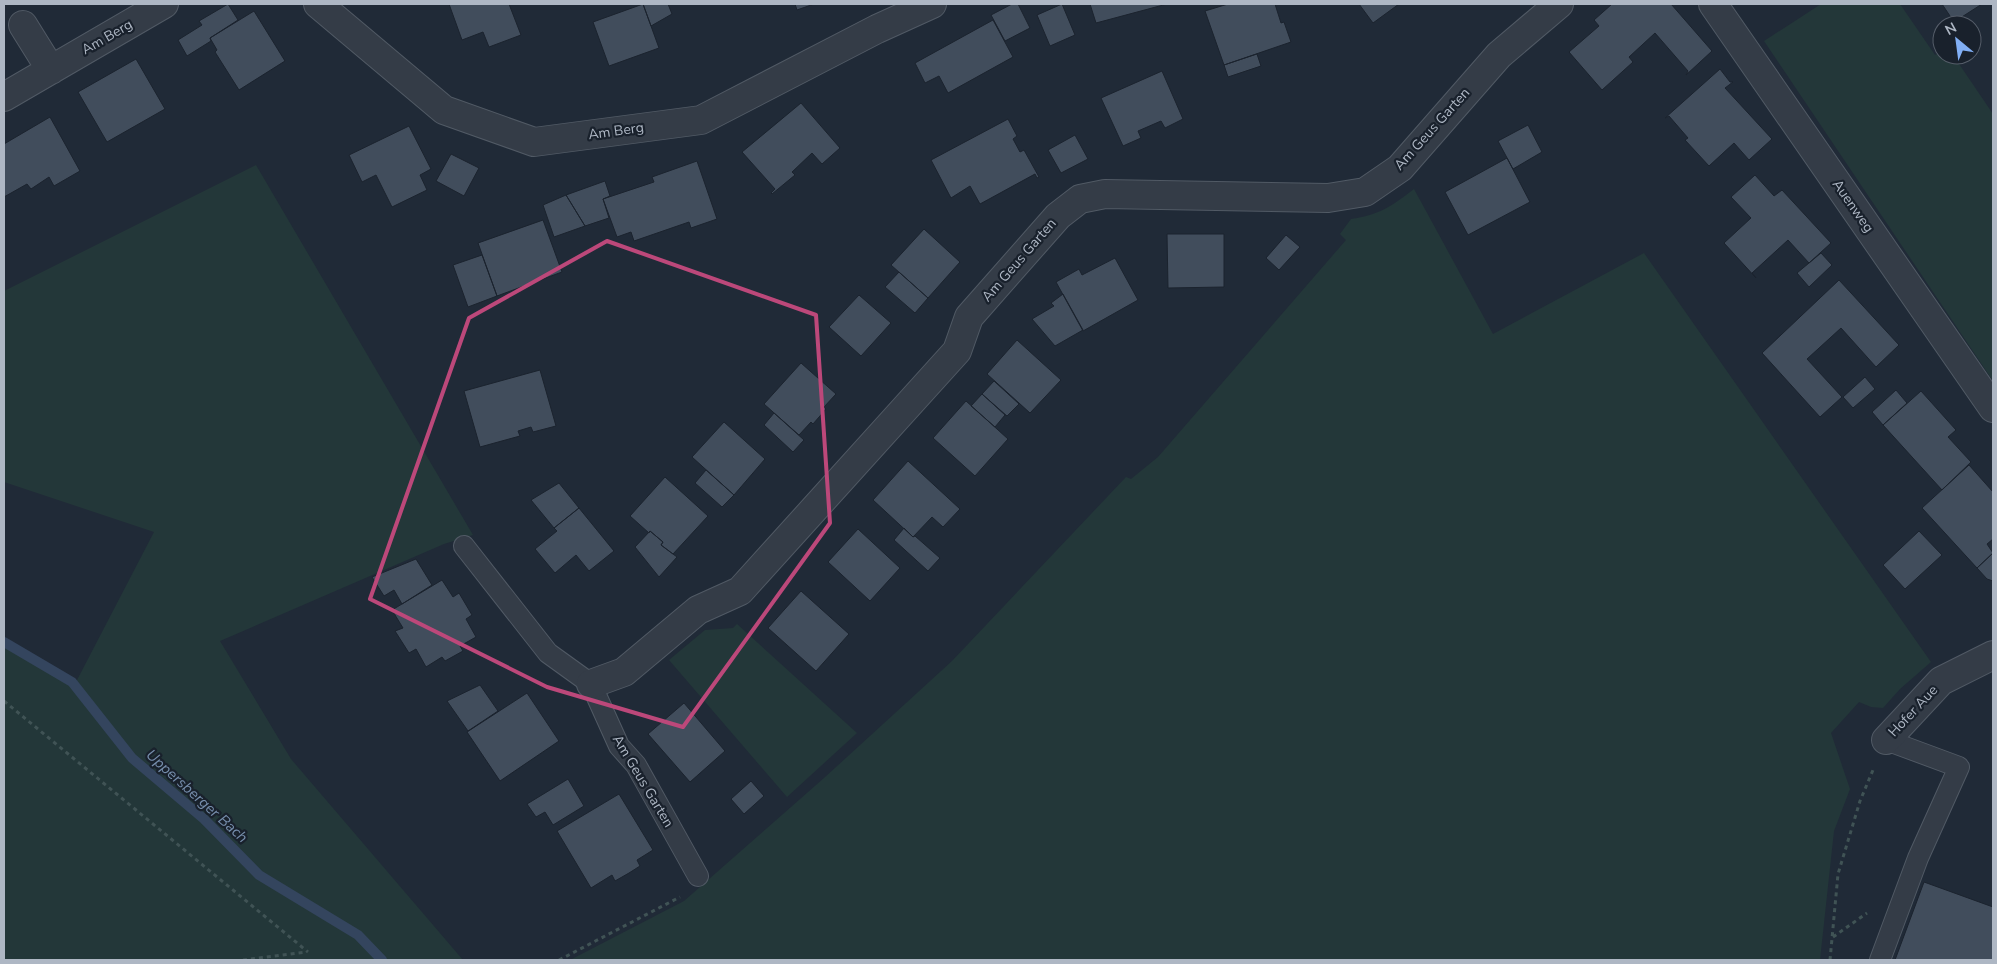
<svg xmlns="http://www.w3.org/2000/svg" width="1997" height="964" viewBox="0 0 1997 964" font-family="'Nunito Sans',sans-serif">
<rect width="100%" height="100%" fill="#202a37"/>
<!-- green -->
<path fill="#233739" d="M1821,4H1900L1935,55L1942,51V55H1953L1993,114V381L1764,41Z
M256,165L473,535L444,544L220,641L291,759L463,960H4V640L76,682L154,532L4,482V291Z
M1414,189L1493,334L1644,253L1931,662L1900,689L1883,708L1871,707L1859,702L1831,733L1850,789L1834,831L1820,960H570L684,901L824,778L952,661L1126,477L1131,479L1158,457L1346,240L1340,234L1351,219C1379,215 1392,206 1414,189Z
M737,624L857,733L787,797L669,660L705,630L733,628Z"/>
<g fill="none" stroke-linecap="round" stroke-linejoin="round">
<!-- stream -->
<path stroke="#34455e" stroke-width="10" d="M4,642L72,682L132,758L204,819L259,875L358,935L382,960"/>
</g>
<!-- building -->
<path fill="#414d5c" stroke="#1b232e" d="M228,4L238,20L210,38L211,41L187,56L178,40L202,25L199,21Z
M449,4H509L521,35L489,47L483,32L462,40Z
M643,4L659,48L609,66L593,22Z
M643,4H668L672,14L651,26Z
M795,4H814L797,10Z
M1012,4H1018L1030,28L1005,41L991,15Z
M1062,4L1075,35L1050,46L1037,15Z
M1090,4H1167L1096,23Z
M1228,4H1275L1281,23L1284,22L1291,42L1224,65L1205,11Z
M1359,4H1399L1373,23Z
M1612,4H1671L1712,51L1686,75L1688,71L1655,33L1629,57L1633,62L1602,90L1569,52L1599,26L1594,20Z
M1942,4H1982L1954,22Z
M254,11L285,61L239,90L215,52L217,50L210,38Z
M993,20L1013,57L948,93L939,76L925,83L915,63Z
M1257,54L1261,66L1228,77L1224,65Z
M136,59L165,109L107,142L78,92Z
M1720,69L1730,82H1733L1725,88L1772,139L1749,160L1734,143L1709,166L1685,140L1688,138L1669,116L1665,118Z
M1162,71L1183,119L1165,128L1161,121L1138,131L1141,138L1123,146L1101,98Z
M801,103L840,148L822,164L812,153L792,172L795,175L772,194L771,193L775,189L742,152Z
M50,117L80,171L54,186L49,177L31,189L27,184L4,197V144Z
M1008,119L1017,136L1013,139L1020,152L1024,150L1039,177L1037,178L1035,174L980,204L970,186L951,198L931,160Z
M1528,125L1542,152L1513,169L1498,141Z
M409,126L431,169L420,175L427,190L392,207L376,175L362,182L349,155Z
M1075,135L1088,159L1061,173L1048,150Z
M451,154L479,168L464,196L436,181Z
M1507,158L1530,202L1468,235L1445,192Z
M697,161L717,219L691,228L689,222L634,241L631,232L617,237L603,199L654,182L652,177Z
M1755,175L1774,196L1782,190L1831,243L1809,263L1788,240L1752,273L1756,278L1724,243L1751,218L1731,197Z
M605,181L610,196L603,199L609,218L585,226L566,195Z
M566,195L585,226L554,237L543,205Z
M543,220L562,272L497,296L478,243Z
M924,229L960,262L928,298L891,265Z
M1167,234H1224V287L1168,288Z
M1286,235L1300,247L1279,270L1266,258Z
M1821,253L1832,265L1809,287L1797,273Z
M482,255L497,296L468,307L453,265Z
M1115,258L1138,300L1083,331L1056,282L1079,269L1082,275Z
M899,272L928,298L915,313L885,287Z
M1839,280L1899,345L1876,367L1841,328L1807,359L1842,397L1820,417L1762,353Z
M1063,294L1083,330L1055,346L1032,319L1054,306L1051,303Z
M859,295L891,323L861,356L829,327Z
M1017,340L1061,380L1030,413L987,374Z
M801,363L836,394L824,407L826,409L813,424L811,422L799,435L764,404Z
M540,370L556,426L533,432L531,427L518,431L520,436L480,447L464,391Z
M1865,377L1875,389L1853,408L1843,397Z
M994,381L1019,404L1007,416L982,394Z
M1896,390L1907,403L1883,425L1872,412Z
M1921,391L1956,430L1948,437L1971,462L1942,490L1883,425Z
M982,394L1005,415L995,427L971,406Z
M966,401L1008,439L975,476L933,438Z
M774,413L804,440L793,452L764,425Z
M724,422L765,459L734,495L692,457Z
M908,461L960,509L943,527L932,517L913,537L873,500Z
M1969,465L1993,492V539L1987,544L1993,553L1977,568L1922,508Z
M706,470L734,495L722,507L695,483Z
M665,477L708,516L673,554L661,545L663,542L650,531L649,533L630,516Z
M559,483L579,508L554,528L531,500Z
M579,508L614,551L589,571L576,555L555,573L535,549L557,531L554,528Z
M904,528L913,537L915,536L940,558L928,571L894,540Z
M858,529L900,568L870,601L828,562Z
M650,531L663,542L661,545L677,557L659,577L635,547Z
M1919,531L1942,555L1905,589L1883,565Z
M1993,553V581L1987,579L1977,568Z
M416,559L432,585L402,604L394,590L384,596L372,577Z
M442,580L453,597L459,593L472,615L466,619L476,637L460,646L463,651L445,661L442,657L426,667L416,649L409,653L395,631L403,628L392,610Z
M801,591L849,634L816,671L768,628Z
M480,685L498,711L468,731L447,701Z
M527,693L559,741L500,781L467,732Z
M684,703L725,751L690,782L648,734Z
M568,779L584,806L553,825L545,812L536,817L527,804Z
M751,781L764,796L744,814L731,799Z
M619,794L653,850L637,860L640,866L629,873L615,881L612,875L591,888L557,831Z
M1924,882L1993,907V960H1895Z"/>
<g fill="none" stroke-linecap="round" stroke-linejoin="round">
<defs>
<path id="service" d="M464,546L548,653L591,684L619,746L636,765L698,876
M1880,960L1918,858L1959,767L1886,740"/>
<path id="minor" d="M318,4L444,110L534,142L701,120L877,29L932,4
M1713,4L1993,408
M23,25L51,70
M4,97L164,4
M591,684L624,672L698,610L740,591L957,351L969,317L1058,216L1080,199L1105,194L1328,198L1365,192L1400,168L1499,55L1559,4
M1886,740L1941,681L1993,655"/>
</defs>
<!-- service casing -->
<use href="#service" stroke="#515a65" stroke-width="22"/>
<!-- minor casing -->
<use href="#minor" stroke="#515a65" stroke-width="30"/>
<!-- path -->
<path stroke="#405355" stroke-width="3" stroke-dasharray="4 4" stroke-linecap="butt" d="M4,701L308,952
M1833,937L1867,913
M243,960L306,952
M559,960L680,897
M1830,960L1838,874L1860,801L1873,770"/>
<!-- service -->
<use href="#service" stroke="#343c47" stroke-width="20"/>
<!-- minor -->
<use href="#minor" stroke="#343c47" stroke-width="28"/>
</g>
<!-- marked area -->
<path fill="none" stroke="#bc487a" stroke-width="4" stroke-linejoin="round" d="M607,241L816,315L830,523L683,727L547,687L370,599L469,318Z"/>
<g text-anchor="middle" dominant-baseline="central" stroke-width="4.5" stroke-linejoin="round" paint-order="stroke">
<!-- street labels -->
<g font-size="14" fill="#aeb7c4" stroke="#19212c">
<text transform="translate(107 37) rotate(-30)">Am Berg</text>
<text transform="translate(1432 129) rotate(-48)">Am Geus Garten</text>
<text transform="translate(616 131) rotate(-8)">Am Berg</text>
<text transform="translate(1853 206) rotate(55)">Auenweg</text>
<text transform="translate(1019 260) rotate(-49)">Am Geus Garten</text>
<text transform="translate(1913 711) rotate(-47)">Hofer Aue</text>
<text transform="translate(643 781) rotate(59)">Am Geus Garten</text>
</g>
<!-- water labels -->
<g font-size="15" font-style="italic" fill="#768eac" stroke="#19212c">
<text transform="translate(197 796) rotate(42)">Uppersberger Bach</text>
</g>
</g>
<!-- border -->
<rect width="1997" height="964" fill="none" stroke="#aeb7c4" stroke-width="10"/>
<!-- north arrow -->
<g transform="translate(1957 40) rotate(331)"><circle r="24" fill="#19212c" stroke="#555d69"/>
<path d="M0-4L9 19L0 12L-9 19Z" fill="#81aff5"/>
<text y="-8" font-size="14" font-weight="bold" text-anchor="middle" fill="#aeb7c4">N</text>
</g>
</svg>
